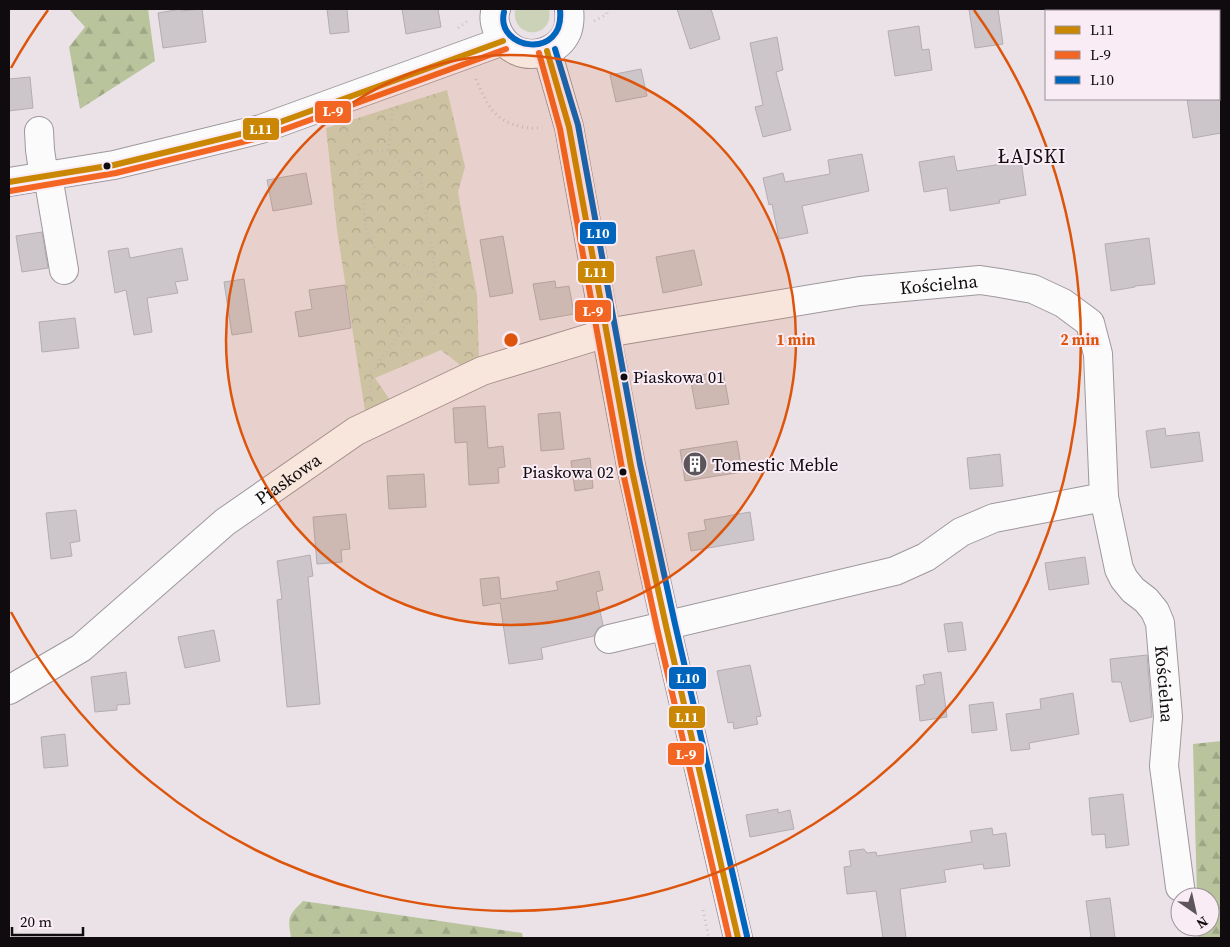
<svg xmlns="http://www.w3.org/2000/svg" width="1230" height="947" viewBox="0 0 1230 947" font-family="'Source Serif 4',serif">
<defs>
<pattern id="forest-firs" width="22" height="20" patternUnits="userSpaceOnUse" patternTransform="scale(1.25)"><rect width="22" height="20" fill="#b9c49c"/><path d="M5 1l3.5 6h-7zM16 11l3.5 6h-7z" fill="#9ea785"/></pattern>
<pattern id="park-crowns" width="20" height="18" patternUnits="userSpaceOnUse" patternTransform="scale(1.25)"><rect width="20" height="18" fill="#cbd2b8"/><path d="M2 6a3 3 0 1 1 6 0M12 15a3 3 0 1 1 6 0" fill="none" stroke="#adb39d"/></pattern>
</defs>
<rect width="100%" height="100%" fill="#eae2e7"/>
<!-- green -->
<path fill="#cbd2b8" d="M515,9H549C555,39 511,41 515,9Z"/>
<!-- forest -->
<path fill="url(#forest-firs)" d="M69,9H148L155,61L80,109L69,47L85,27Z
M1221,741V938H1198V927H1210V897H1197L1193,744Z
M303,901L522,933L523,938H291C288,917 287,917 303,901Z"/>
<!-- park -->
<path fill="url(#park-crowns)" d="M447,90L465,167L458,192L477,295L479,361L464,368L441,350L375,378L390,400L365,411L337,230L326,128Z"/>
<!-- building -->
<path fill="#ccc6ca" stroke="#b3adb1" d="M181,9V11L202,9L206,42L163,48L158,13Z
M327,9H347L349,32L330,34Z
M402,9H438L441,27L406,34Z
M677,9H711L720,39L690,49Z
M969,9H998L1003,44L975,48Z
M919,26L922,50L929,49L932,70L895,76L888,31Z
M777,37L783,70L776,72L791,130L763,137L755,107L763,105L750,43Z
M641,69L647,96L616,102L610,75Z
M30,77L33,108L9,111V79Z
M1187,99H1221V133L1193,138Z
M862,154L869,191L802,206L808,233L779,239L772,204L769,205L763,178L783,173L785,182L830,174L828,160Z
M954,156L957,171L1021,161L1026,195L999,200L1000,203L950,211L947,188L924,192L919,162Z
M306,173L312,204L273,211L267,180Z
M42,232L48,268L22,272L16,236Z
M503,236L513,293L490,297L480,240Z
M1149,238L1155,284L1135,286V287L1111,291L1105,244Z
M128,248L130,258L182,248L188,280L175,282L178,293L147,298L152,332L134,335L126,290L115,293L108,251Z
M694,250L702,285L663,293L656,257Z
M244,279L252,332L232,335L224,282Z
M555,281L556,288L569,286L574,314L540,320L533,284Z
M345,285L351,328L299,337L295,312L312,309L309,290Z
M75,318L79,348L42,352L39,322Z
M723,371L729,404L696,409L690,377Z
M485,406L488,448L503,446L505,467L498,468L499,483L469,485L467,442L455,443L453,408Z
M560,412L564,449L541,451L538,414Z
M1165,428L1166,436L1199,432L1203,461L1151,468L1146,431Z
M737,441L742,472L685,481L680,450Z
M1000,454L1003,486L970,489L967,458Z
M590,458L593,488L575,491L571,461Z
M424,474L426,507L389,509L387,476Z
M76,510L80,541L70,543L72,556L51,559L46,513Z
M750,512L754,540L691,551L688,533L706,530L704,520Z
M346,514L350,549L341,550L342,562L317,564L313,517Z
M310,555L313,576L308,577L320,704L287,707L277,600L282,599L277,561Z
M1085,557L1089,584L1049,590L1045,563Z
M599,571L603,590L596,592L603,625L598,628L594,636L541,648L543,659L509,664L500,603L483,606L480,579L499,577L501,599L558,590L556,582Z
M962,622L966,650L948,652L944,624Z
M214,630L220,661L185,668L178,637Z
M1147,655L1152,717L1130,722L1121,682H1112L1110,659Z
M750,665L761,716L756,717L758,724L734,729L733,722L728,723L717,671Z
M126,672L130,704L117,705V710L95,712L91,677Z
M941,672L947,717L920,721L916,686L925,684L923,675Z
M1073,693L1079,734L1029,743L1030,749L1011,751L1006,714L1041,709L1040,699Z
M993,702L997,730L972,733L969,705Z
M65,734L68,766L44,768L41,737Z
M1123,794L1129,845L1106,848L1105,834L1092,835L1089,798Z
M778,809V813L790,810L794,829L750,837L746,815Z
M992,828L993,835L1006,833L1010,866L984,869L983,864L944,870L946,882L900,889L906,938H883L876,891L847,894L844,867L851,866L849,851L864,849L867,853L876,852L877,856L972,842L970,831Z
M1110,898L1115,938H1091L1086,901Z"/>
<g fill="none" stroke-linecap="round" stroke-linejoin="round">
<defs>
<g id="minor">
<path d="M547,51L569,127L606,333L631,466L666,626L738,938"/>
<path d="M39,131L40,150L44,177"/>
<path d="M48,176L64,270"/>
<path d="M609,639L895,571L926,557L961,532L994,518L1104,497"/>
<path id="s1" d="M9,690L81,648L225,522L356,431L482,371L606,333L860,291L980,280L1000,283L1033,289L1063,303L1090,323L1098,354L1104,497L1119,569L1124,579L1133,590L1146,600L1155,611L1160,623L1168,717L1164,766L1180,887"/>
</g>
<path id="major" d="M496,9C493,16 495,25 498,32C502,40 508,47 517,51C535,59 559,50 567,32C570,24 570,17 569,9
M9,182L114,165L261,129L503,41"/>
</defs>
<!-- minor casing -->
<use href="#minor" stroke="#9e989c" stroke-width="30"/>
<!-- major casing -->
<use href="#major" stroke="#9e989c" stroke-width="30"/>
<!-- path -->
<path stroke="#c5c3c5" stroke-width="3" stroke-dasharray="1 4" stroke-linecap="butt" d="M594,21L607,14L606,9
M458,28L469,20
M476,79C487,104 493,121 523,127C531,128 534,129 542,127
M388,150L359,153L366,230L375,248L390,258L412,270L423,274L436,277
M388,150L393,108
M388,150L421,182
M371,397L370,374L432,289L436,277L421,182V168
M703,910L709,938"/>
<!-- minor -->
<use href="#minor" stroke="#fcfbfb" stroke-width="28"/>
<!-- major -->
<use href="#major" stroke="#fcfbfb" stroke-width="28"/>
<defs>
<path id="bus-1" d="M547,51L569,127L631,466L666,626L738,938
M9,182L114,165L261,129L503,41"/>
<path id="bus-2" d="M539,53L560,129L622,468L657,628L729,938
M10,191L116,173L263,137L506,49"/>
<path id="bus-3" d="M504,12C495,50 565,61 560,10
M555,49L578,125L640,464L675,624L747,936"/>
</defs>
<!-- bus-1 casing -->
<use href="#bus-1" stroke="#faecf5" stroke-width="10"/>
<!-- bus-2 casing -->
<use href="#bus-2" stroke="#faecf5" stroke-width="10"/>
<!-- bus-3 casing -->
<use href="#bus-3" stroke="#faecf5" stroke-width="10"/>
<!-- bus-1 -->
<use href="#bus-1" stroke="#c98703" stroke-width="6"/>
<!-- bus-2 -->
<use href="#bus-2" stroke="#f26522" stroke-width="6"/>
<!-- bus-3 -->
<use href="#bus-3" stroke="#0065bd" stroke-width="6"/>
</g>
<!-- distance rings -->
<circle cx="511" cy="340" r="285" fill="#dd550c" fill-opacity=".12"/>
<g fill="none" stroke="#dd550c" stroke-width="2.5">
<circle cx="511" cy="340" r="285"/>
<path d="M11 68A569 569 0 0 1 48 10M974 10A569 569 0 1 1 11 612"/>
</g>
<!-- icons -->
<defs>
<symbol id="building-disc" viewBox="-11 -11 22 22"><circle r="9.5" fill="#5c565a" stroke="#faecf5"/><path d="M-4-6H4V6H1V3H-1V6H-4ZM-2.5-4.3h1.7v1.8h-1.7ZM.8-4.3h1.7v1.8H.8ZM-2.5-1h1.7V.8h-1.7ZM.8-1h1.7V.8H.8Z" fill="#fff"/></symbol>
</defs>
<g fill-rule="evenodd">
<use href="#building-disc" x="681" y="450" width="28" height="28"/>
</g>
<!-- markers -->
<g fill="#0f0b0e" stroke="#faecf5" stroke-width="2">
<circle cx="107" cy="166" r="4.5"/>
<circle cx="624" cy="377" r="4.5"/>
<circle cx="623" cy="472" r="4.5"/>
</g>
<g text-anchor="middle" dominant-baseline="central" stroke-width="4" stroke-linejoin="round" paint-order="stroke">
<!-- bus labels -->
<g font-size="17" fill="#0f0b0e" stroke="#faecf5" text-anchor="start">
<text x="633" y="377">Piaskowa 01</text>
<text x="614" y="472" text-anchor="end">Piaskowa 02</text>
</g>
<!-- street labels -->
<g font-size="18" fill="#0f0b0e" stroke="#faecf5">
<text stroke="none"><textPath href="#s1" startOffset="1040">Kościelna</textPath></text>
<text stroke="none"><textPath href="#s1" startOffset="351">Piaskowa</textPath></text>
<text stroke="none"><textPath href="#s1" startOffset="1581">Kościelna</textPath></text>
</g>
<!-- poi labels -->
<g font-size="18" fill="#0f0b0e" stroke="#faecf5" text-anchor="start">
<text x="712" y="464">Tomestic Meble</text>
</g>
<!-- quarter labels -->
<g font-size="20" letter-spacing="1" fill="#0f0b0e" stroke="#faecf5">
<text x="1032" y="156">ŁAJSKI</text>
</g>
</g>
<circle cx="511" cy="340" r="8" fill="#dd550c" stroke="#faecf5" stroke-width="2.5"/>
<g font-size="15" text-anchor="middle" font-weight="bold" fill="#dd550c" stroke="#faecf5" stroke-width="4" stroke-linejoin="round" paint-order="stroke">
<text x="796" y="345">1 min</text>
<text x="1080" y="345">2 min</text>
</g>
<g stroke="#faecf5" stroke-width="2">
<rect x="314" y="100" width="38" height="24" rx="5" fill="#f26522"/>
<rect x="242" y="117" width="38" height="24" rx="5" fill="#c98703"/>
<rect x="579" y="221" width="38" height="24" rx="5" fill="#0065bd"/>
<rect x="577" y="260" width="38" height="24" rx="5" fill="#c98703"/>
<rect x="574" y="299" width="38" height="24" rx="5" fill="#f26522"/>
<rect x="668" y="666" width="39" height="24" rx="5" fill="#0065bd"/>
<rect x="668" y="705" width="38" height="24" rx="5" fill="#c98703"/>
<rect x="667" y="742" width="38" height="24" rx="5" fill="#f26522"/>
</g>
<g font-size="14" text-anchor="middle" font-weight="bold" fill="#fff">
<text x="333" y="116">L-9</text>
<text x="261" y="134">L11</text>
<text x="598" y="238">L10</text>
<text x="596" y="277">L11</text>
<text x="593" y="316">L-9</text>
<text x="688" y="683">L10</text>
<text x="687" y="722">L11</text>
<text x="686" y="759">L-9</text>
</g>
<!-- border -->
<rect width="1230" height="947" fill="none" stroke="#0f0b0e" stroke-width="20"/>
<!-- legend -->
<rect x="1045" y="10" width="175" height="90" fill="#faecf5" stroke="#9c9299"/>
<rect x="1055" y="26" width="25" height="8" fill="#c98703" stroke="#9c9299"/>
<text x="1090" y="35" font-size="15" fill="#0f0b0e">L11</text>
<rect x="1055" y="51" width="25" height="8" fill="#f26522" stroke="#9c9299"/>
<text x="1090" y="60" font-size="15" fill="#0f0b0e">L-9</text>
<rect x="1055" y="76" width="25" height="8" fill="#0065bd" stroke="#9c9299"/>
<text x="1090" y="85" font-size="15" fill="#0f0b0e">L10</text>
<!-- north arrow -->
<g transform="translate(1195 912) rotate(146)"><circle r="24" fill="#faecf5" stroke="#9c9299"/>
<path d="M0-4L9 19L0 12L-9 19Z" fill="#5c565a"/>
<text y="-8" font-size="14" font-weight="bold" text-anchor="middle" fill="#0f0b0e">N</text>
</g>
<!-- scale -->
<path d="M12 927v8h71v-8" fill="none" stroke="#0f0b0e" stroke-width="2.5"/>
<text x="20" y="927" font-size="15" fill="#0f0b0e" stroke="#faecf5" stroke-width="4" paint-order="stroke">20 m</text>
</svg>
